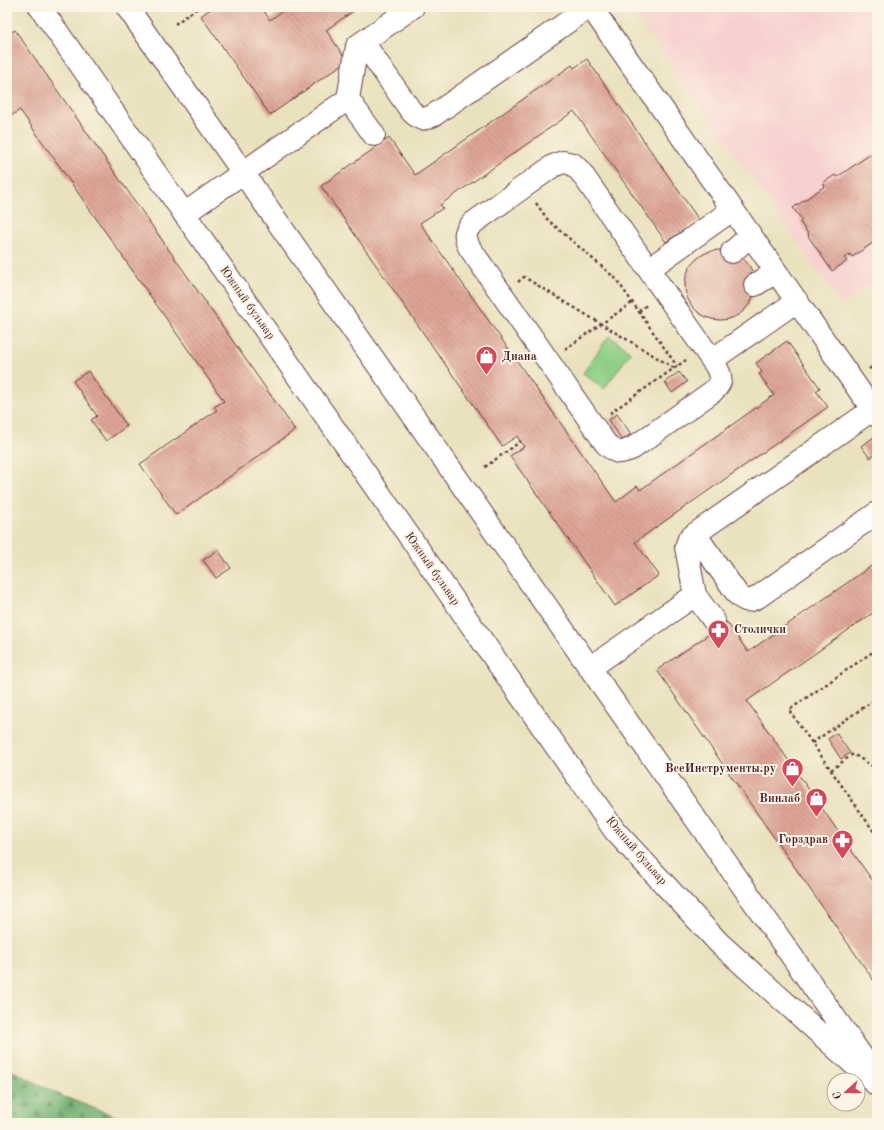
<svg xmlns="http://www.w3.org/2000/svg" width="884" height="1130" viewBox="0 0 884 1130" font-family="'Old Standard TT',serif">
<defs>
<pattern id="forest-firs" width="22" height="20" patternUnits="userSpaceOnUse"><rect width="22" height="20" fill="#74b273"/><path d="M5 1l3.5 6h-7zM16 11l3.5 6h-7z" fill="#61905f"/></pattern>
<pattern id="building-back-hatch" width="6" height="6" patternUnits="userSpaceOnUse"><rect width="6" height="6" fill="#dea596"/><path d="M-1 5l2 2M0 0l6 6M5-1l2 2" fill="none" stroke="#b6867b"/></pattern>
</defs>
<rect width="100%" height="100%" fill="#fcf5e5"/>
<filter id="ink" filterUnits="userSpaceOnUse"><feTurbulence type="fractalNoise" baseFrequency=".025" numOctaves="2"/><feDisplacementMap in="SourceGraphic" scale="8" xChannelSelector="R" yChannelSelector="G"/><feConvolveMatrix kernelMatrix="1 2 1 2 8 2 1 2 1" color-interpolation-filters="sRGB"/></filter>
<filter id="wash" filterUnits="userSpaceOnUse"><feTurbulence type="fractalNoise" baseFrequency=".012" numOctaves="4" result="noise"/><feDisplacementMap in="SourceGraphic" scale="16" xChannelSelector="R" yChannelSelector="G"/><feGaussianBlur stdDeviation="0.9" result="paint"/><feColorMatrix in="noise" values="0 0 0 0 0 0 0 0 0 0 0 0 0 0 0 0 0 1.4 0 .05"/><feComposite in="paint" operator="in"/></filter>
<g filter="url(#wash)">
<rect width="100%" height="100%" fill="#eae1be"/>
<!-- built -->
<path fill="#f7d0cf" d="M634,7H877V282L876,281L842,305L631,9Z"/>
<!-- grass -->
<path fill="#90d086" stroke="#6d7858" d="M609,336L631,352L604,389L583,373Z"/>
<!-- forest -->
<path fill="url(#forest-firs)" stroke="#5f684f" d="M7,1068L64,1097L134,1123H7Z"/>
<g id="blocks">
<!-- building -->
<path fill="url(#building-back-hatch)" d="M213,7H261L270,20L288,7H359L326,30L347,61L270,115L201,16Z
M15,30L295,430L176,515L140,464L217,410L214,407L224,401L20,110L8,118L7,117V35Z
M587,59L699,220L666,242L574,111L440,205L443,208L420,223L616,502L637,486L640,490L774,395L759,374L762,372L756,363L787,341L820,388L816,391L828,407L635,542L659,575L615,606L510,456L524,447L517,436L502,446L321,186L389,138L415,175L572,65L574,68Z
M877,153V240L852,257L850,254L844,258L847,261L832,271L808,236L809,235L800,222L802,220L793,208L825,186L823,183L835,175L837,177L871,154L872,157Z
M685 285a35 35 0 1 1 70 0a35 35 0 1 1-70 0Z
M88,371L127,426L106,441L91,420L97,416L73,381Z
M679,372L687,382L672,393L665,382Z
M617,414L631,434L622,440L609,420Z
M874,437L877,442V453L870,458L861,446Z
M218,550L231,568L216,578L203,560Z
M877,562V610L747,701L877,887V985L657,670L727,622L748,652Z
M836,733L850,753L841,759L828,739Z"/>
</g>
</g>
<g filter="url(#ink)">
<use href="#blocks" fill-opacity="0" stroke="#623c41" stroke-width="1"/>
<g fill="none" stroke-linecap="round" stroke-linejoin="round">
<defs>
<path id="minor" d="M40,7L615,831L719,943L877,1085
M127,7L868,1065
M591,7L877,416
M363,42L411,111C420,120 422,121 434,115L589,7
M348,99L374,135
M563,162L573,164L580,171L716,366C722,379 723,382 712,392L633,448C620,454 617,454 606,444L469,247C464,235 464,232 473,223L553,166Z
M184,214L348,99L357,46L413,7
M732,252L750,236
M649,269L732,210
M755,285L776,272
M712,360L797,301
M695,534L738,595C746,602 748,602 758,597L877,513
M695,595L714,621
M590,668L695,595L686,547L689,539L695,534L872,410"/>
</defs>
<!-- minor casing -->
<use href="#minor" stroke="#623c41" stroke-width="24"/>
<!-- path -->
<path stroke="#623c41" stroke-width="2.5" stroke-dasharray="3 3" stroke-linecap="butt" d="M175,24L199,7
M536,203L548,220L616,279L677,366
M518,282L524,277L674,368
M639,311L648,304
M565,349L633,302
M869,369L877,363
M610,413L686,360
M485,467L521,441
M877,649L789,710L877,836
M812,743L877,698
M831,770L853,754L877,769"/>
<!-- minor -->
<use href="#minor" stroke="#fff" stroke-width="22"/>
</g>
</g>
<!-- icons -->
<defs>
<symbol id="shop-pin" viewBox="-11 -11 22 30"><path d="M0 17L-7.5 6A9.5 9.5 0 1 1 7.5 6Z" fill="#d1495b" stroke="#fcf5e5"/><path d="M-5-2.5h2.3a2.7 3.5 0 0 1 5.4 0H5L5.5 6h-11ZM-1.5-2.5h3a1.5 2.3 0 0 0-3 0Z" fill="#fff"/></symbol>
<symbol id="pharmacy-pin" viewBox="-11 -11 22 30"><path d="M0 17L-7.5 6A9.5 9.5 0 1 1 7.5 6Z" fill="#d1495b" stroke="#fcf5e5"/><path d="M-2-6h4v4h4v4h-4v4h-4v-4h-4v-4h4Z" fill="#fff"/></symbol>
</defs>
<g fill-rule="evenodd">
<use href="#shop-pin" x="474" y="344" width="25" height="34"/>
<use href="#pharmacy-pin" x="706" y="618" width="25" height="34"/>
<use href="#shop-pin" x="780" y="756" width="25" height="34"/>
<use href="#shop-pin" x="804" y="786" width="25" height="34"/>
<use href="#pharmacy-pin" x="830" y="828" width="25" height="34"/>
</g>
<g text-anchor="middle" dominant-baseline="central" stroke-width="4" stroke-linejoin="round" paint-order="stroke">
<!-- street labels -->
<g font-size="12" fill="#4a1f2b" stroke="#fcf5e5">
<text transform="translate(247 303) rotate(55)">Южный бульвар</text>
<text transform="translate(432 569) rotate(55)">Южный бульвар</text>
<text transform="translate(636 851) rotate(49)">Южный бульвар</text>
</g>
<!-- poi labels -->
<g font-size="12" font-weight="bold" fill="#4a1f2b" stroke="#fcf5e5" text-anchor="end">
<text x="502" y="357" text-anchor="start">Диана</text>
<text x="734" y="630" text-anchor="start">Столички</text>
<text x="776" y="769">ВсеИнструменты.ру</text>
<text x="800" y="799">Винлаб</text>
<text x="828" y="840">Горздрав</text>
</g>
</g>
<!-- margin -->
<rect width="884" height="1130" fill="none" stroke="#fcf5e5" stroke-width="24"/>
<!-- north arrow -->
<g transform="translate(846 1092) rotate(249)"><circle r="19" fill="#fcf5e5" stroke="#b59f9b"/>
<path d="M0-3L7 15L0 10L-7 15Z" fill="#d1495b"/>
<text y="-6" font-size="11" font-weight="bold" text-anchor="middle" fill="#4a1f2b">С</text>
</g>
</svg>
